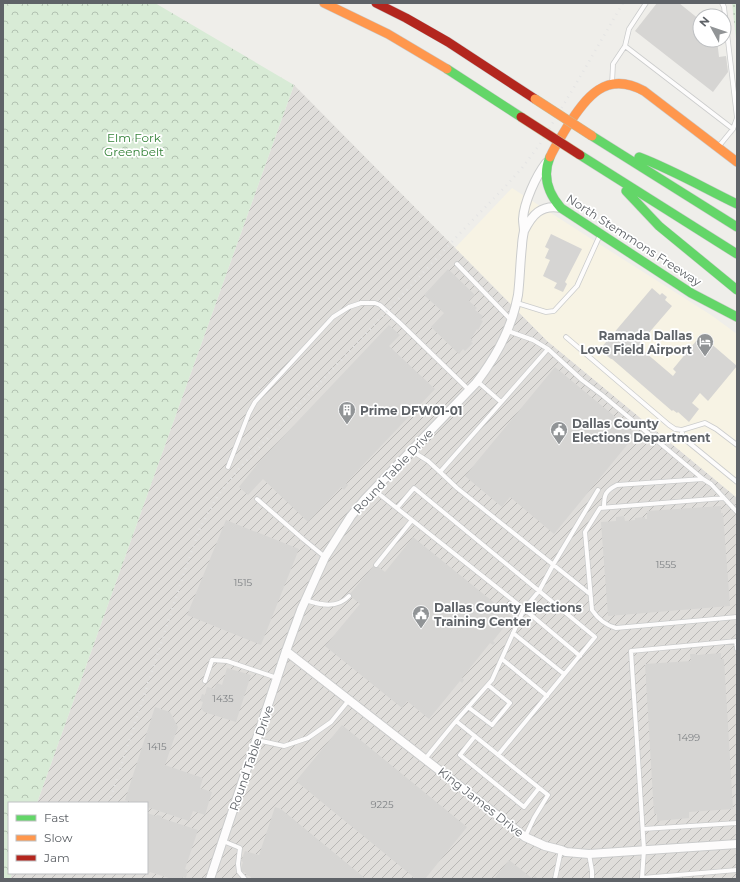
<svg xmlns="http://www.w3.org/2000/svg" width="740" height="882" viewBox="0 0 740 882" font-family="Montserrat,sans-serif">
<defs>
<pattern id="industrial-furrows" width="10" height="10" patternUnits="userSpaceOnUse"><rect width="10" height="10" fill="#dfddda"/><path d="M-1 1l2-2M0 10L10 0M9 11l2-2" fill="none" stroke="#b8b7b5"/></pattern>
<pattern id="grass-dots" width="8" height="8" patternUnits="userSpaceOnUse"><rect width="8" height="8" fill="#d8ebd6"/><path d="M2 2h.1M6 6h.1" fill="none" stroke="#b2c2b1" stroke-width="1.8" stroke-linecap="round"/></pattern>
<pattern id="park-crowns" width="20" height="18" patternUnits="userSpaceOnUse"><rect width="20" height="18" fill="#d8ebd6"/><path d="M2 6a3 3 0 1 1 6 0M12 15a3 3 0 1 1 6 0" fill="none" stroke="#b2c2b1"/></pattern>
</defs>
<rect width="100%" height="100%" fill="#efeeea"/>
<!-- commercial -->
<path fill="#f7f3e4" d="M512,188L618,256L711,315L737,334V498L547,341L455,248Z"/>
<!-- industrial -->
<path fill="url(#industrial-furrows)" d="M294,85L547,341L737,498V879H10L12,873H147V803H37Z"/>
<!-- grass -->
<path fill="url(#grass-dots)" d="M732,3H737V48Z"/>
<!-- park -->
<path fill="url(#park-crowns)" d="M3,3H155L294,85L37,803H9V873H12L10,879H3Z"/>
<!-- building -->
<path fill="#d6d5d3" d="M657,3H679L700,20V40H717L719,57L726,56L728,72L713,92L635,31Z
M551,234L582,249L565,282L567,284L563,292L554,288L557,283L543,276L550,260L545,258L549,249L545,247Z
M448,269L475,295L469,301L477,308L475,310L483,316L481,320L483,321L478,330L477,329L471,339L473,340L471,342L473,343L465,351L463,349L459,354L431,327L444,313L424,295Z
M652,288L660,295L662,293L667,297L665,300L672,306L641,342L643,344L639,347L673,376L676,372L673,369L701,335L737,366L708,401L700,393L692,403L699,409L689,422L678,412L677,413L673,410L672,411L612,359H611L606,355L607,353L601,348Z
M389,325L400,335L389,346L435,389L346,483L348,485L344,490L341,487L308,522L263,479L248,495L239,487L259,462Z
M555,367L636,434L554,534L510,497L502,507L465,476Z
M721,506V513H723L730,606L608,616L601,522L616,521V517L624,516L625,521L635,520V518L645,517V519H647V511Z
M226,520L299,549L261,645L187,615Z
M413,537L512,617L493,641L495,643L493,645L490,643L462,678L464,680L462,683L460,681L429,719L407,701L402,708L325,646L360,604L349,595L375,564L385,572Z
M721,653V659H724L733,809L689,812V818L657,821V814H654L645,664L691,661L690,654H697V655Z
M227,668L251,675L236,722L204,712L201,708L203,702L200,701L202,694L205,695L207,687L214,689L217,683L222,685Z
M155,707L170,712L178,727L165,765L203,778L200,788L212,792L205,815L193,811L189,821L147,807V803H135L125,800Z
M342,725L467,827L425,879H416L296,781Z
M275,807L281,809L366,879H251V877L246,875V873L240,871L243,862L241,861L245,851L259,855Z
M147,813L156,816L157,815L162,816L161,818L198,830L185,869L188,870L186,878L183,877L182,879H172L150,872V873L147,872Z
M509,860L533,879L535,876L538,879H494Z"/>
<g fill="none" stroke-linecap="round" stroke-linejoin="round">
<defs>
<path id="lane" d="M625,46L629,29L646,3
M612,84L613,64L625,46L733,129
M719,146L733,129L737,118L724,7L722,3
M457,264L511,320
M517,303L546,312L554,311L577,286L600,235
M566,337L669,425L675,429L682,430L705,423L716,429L737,445
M548,349L582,380L602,395L703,479
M477,381L501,402
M682,430V437L737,482
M412,451L428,461L440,472L548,349L533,340L508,331
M228,467L249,413L255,402L333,317L349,307L361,303H375L380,305L400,323L469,390
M440,472L457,488L590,594
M374,490L524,609L539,591L553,565L598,490
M257,499L303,539L325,557
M604,507C604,495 605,491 617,485L703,479L711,484L724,498
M397,508L414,488L595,637L498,755
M737,512L724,498L600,508L585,532L592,610C598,619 605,625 616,628L737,617
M376,565L412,520
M305,600C321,605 337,609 349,596
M513,633L564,674
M736,641L737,649
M737,641L631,651L644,850L642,878L737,870
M502,659L547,696
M205,681L212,660L227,661L277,678
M468,707L492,725L510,703L488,685
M456,721L548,795L534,818L525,837
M475,736L460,755L524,807L539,788
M257,740L284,746L308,738L331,722L349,700
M425,759L456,721L492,680L524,609L580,656
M643,829L737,823
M223,841L240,848L238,864L239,872L245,879
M589,854L592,871V879
M555,879L561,850"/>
<path id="street" d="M524,231C532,215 541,204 561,208
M286,651L525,837L545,846L561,850L566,852L589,854L737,844
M210,879L286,651L301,610L325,557L351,516L365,499L476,383C496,357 512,328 518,295C520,279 520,263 522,246C522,241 523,236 524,231C524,227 523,223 523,219C524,202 536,176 546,163"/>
<path id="fast" d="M447,69L521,117
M592,136L737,227
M580,155L737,254
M550,157C542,176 548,193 561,208L691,293L737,317
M639,157C673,170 704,188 737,204
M626,191L659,226L737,290"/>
<path id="slow" d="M324,3L388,34L447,69
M550,157C555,146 561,137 567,127C586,97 606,70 644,91L737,162"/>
<path id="jam" d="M376,3L406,18L448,42L535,99"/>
</defs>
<!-- lane casing -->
<use href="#lane" stroke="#cbcccc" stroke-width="5.5"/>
<!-- street casing -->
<use href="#street" stroke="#cbcccc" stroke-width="10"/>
<!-- fast casing -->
<use href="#fast" stroke="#cacacb" stroke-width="10"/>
<!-- slow casing -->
<use href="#slow" stroke="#cacacb" stroke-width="10"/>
<!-- jam casing -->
<use href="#jam" stroke="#cacacb" stroke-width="10"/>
<!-- lane -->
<use href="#lane" stroke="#fdfcfc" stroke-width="4"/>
<!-- street -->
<use href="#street" stroke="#fdfcfc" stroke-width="8"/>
<!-- fast -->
<use href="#fast" stroke="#63d668" stroke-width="9"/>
<!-- slow -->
<use href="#slow" stroke="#ff974d" stroke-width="9"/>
<!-- jam -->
<use href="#jam" stroke="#b3261e" stroke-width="9"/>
<!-- rail -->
<path stroke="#e4e4e4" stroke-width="2.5" stroke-dasharray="1 5" stroke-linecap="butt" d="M109,803L184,573L200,528L218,495L236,472L465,228L504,188L522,168L540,144L573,89L623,3
M85,879L87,873"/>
<defs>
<path id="slow-bridge" d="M535,99L592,136"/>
<path id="jam-bridge" d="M521,117L580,155"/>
</defs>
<!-- slow-bridge casing -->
<use href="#slow-bridge" stroke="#c8b996" stroke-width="10" stroke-linecap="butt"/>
<!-- jam-bridge casing -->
<use href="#jam-bridge" stroke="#c8b996" stroke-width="10" stroke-linecap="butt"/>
<!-- slow-bridge -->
<use href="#slow-bridge" stroke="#ff974d" stroke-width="9"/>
<!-- jam-bridge -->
<use href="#jam-bridge" stroke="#b3261e" stroke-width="9"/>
</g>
<!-- icons -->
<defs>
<symbol id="hotel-pin" viewBox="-11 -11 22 30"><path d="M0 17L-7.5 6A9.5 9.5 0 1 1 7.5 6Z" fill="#919496" stroke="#fff"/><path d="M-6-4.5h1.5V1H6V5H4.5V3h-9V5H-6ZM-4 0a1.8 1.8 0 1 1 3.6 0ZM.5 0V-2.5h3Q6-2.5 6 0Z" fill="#fff"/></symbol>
<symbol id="building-pin" viewBox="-11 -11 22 30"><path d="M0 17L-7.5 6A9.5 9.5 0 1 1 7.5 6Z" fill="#919496" stroke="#fff"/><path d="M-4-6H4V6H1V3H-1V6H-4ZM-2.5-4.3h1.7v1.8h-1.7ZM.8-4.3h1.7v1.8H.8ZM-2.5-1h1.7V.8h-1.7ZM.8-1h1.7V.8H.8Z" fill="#fff"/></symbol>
<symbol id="civic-pin" viewBox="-11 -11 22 30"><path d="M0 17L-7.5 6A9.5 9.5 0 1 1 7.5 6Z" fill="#919496" stroke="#fff"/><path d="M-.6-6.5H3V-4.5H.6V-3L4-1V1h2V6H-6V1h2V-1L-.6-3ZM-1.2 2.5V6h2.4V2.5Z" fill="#fff"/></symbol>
</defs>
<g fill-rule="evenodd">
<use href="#hotel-pin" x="695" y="332" width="20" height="27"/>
<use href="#building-pin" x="337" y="400" width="20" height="27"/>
<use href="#civic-pin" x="549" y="420" width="20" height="27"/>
<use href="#civic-pin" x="411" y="604" width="20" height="27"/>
</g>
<g text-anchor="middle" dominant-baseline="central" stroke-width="3.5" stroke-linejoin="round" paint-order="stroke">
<!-- number labels -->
<g font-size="10" fill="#7e8184">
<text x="666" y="564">1555</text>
<text x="243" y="582">1515</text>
<text x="223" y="698">1435</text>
<text x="689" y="737">1499</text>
<text x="157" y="746">1415</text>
<text x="382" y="804">9225</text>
</g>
<!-- park labels -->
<g font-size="12" fill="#348238" stroke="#fff">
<text x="134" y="137">Elm Fork<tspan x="134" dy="14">Greenbelt</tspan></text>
</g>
<!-- street labels -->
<g font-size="12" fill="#5f6368" stroke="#fff">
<text transform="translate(634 240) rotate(33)">North Stemmons Freeway</text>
<text transform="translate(393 471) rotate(-47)">Round Table Drive</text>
<text transform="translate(251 758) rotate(-71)">Round Table Drive</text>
<text transform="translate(481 802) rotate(38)">King James Drive</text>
</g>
<!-- poi labels -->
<g font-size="12" font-weight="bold" fill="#5f6368" stroke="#fff" text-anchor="start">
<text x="692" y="335" text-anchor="end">Ramada Dallas<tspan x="692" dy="14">Love Field Airport</tspan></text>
<text x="360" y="410">Prime DFW01-01</text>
<text x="572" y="423">Dallas County<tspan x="572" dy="14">Elections Department</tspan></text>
<text x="434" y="607">Dallas County Elections<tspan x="434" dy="14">Training Center</tspan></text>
</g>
</g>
<!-- border -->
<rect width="740" height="882" fill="none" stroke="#5f6368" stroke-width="8"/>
<!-- legend -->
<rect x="8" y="802" width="140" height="72" fill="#ffffff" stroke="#bfc1c3"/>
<rect x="16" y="815" width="20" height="6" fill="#63d668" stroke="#bfc1c3"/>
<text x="44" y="822" font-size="12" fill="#5f6368">Fast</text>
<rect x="16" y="835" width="20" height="6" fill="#ff974d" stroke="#bfc1c3"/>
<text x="44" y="842" font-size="12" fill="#5f6368">Slow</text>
<rect x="16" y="855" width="20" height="6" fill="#b3261e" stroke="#bfc1c3"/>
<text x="44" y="862" font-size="12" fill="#5f6368">Jam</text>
<!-- north arrow -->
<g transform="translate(712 28) rotate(310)"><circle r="19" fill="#ffffff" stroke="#bfc1c3"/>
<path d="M0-3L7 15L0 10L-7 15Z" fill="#919496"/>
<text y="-6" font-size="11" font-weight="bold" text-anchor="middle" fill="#5f6368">N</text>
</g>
</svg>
